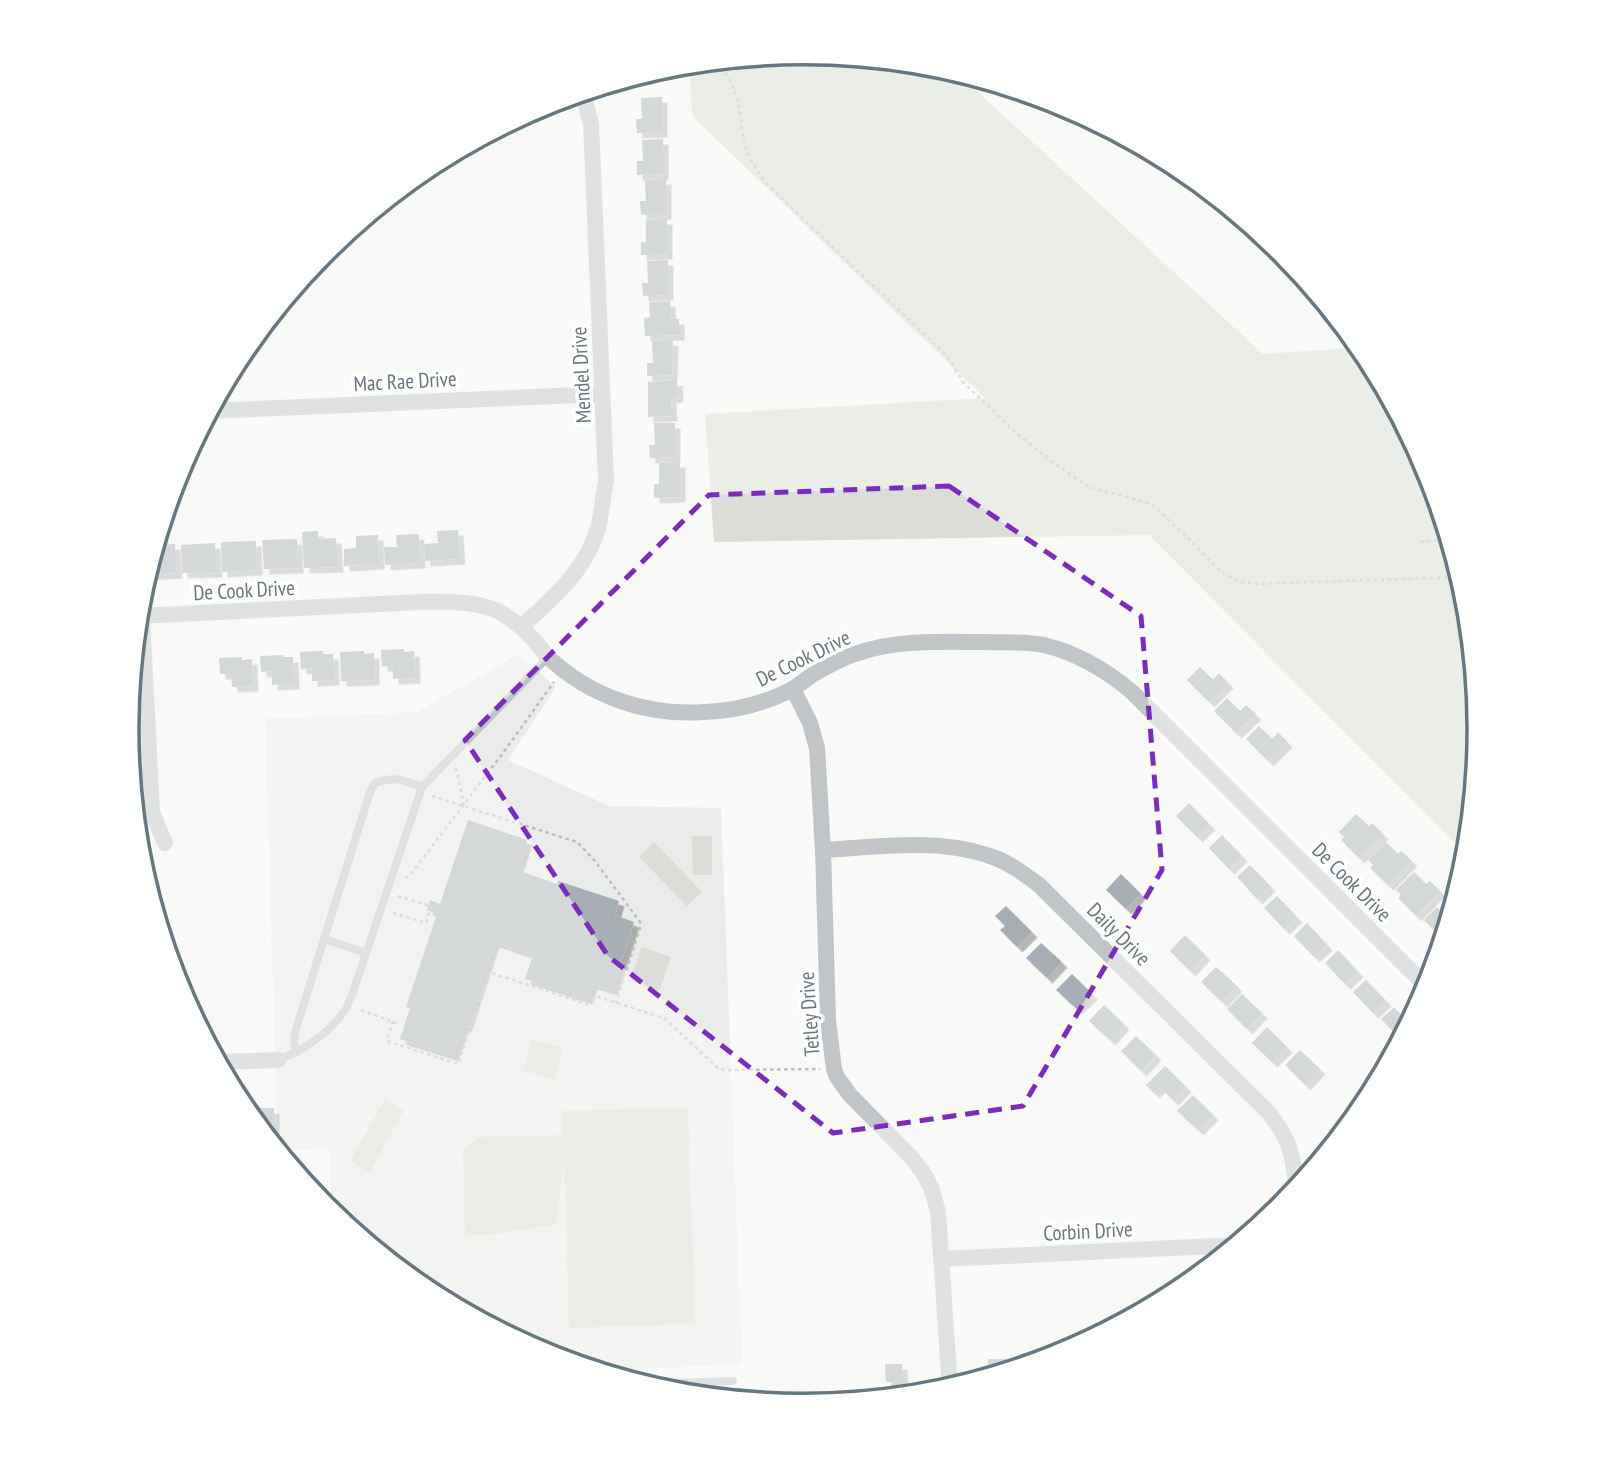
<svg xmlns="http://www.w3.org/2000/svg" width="1606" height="1458" viewBox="0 0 1606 1458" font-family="'PT Sans Narrow',sans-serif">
<defs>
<filter id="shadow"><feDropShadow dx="5.5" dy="5.5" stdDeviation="0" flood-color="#0004"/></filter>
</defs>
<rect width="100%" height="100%" fill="#f9f9f7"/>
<!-- built -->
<path fill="#eaebeb" d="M519,654L556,687L508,760L609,806L721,808L742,1364L600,1371L544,1354L427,1291L332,1213L329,1149L278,1150L265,719L417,712Z"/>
<!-- green -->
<path fill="#daded7" d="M803,53L935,66L956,72L1263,354L1352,348L1357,343L1366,354L1428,470L1446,530L1440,531L1449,539L1467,597L1479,729L1467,855L1149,535L714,542L705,414L985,398L692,116L690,64Z
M692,836H712V875H693Z
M654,842L702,892L687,906L639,857Z
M642,947L671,957L659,991L630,981Z
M532,1039L564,1049L554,1080L522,1070Z
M385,1099L404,1110L370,1172L350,1161Z
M688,1107L695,1324L569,1328L564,1162L556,1224L489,1235H465L463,1151L478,1137L563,1135L562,1111Z"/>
<!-- building -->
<path fill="#a7afb4" filter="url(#shadow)" d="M662,97V132L637,133L636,119H642L641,98Z
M663,139V174L637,175V161H643L642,140Z
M666,179V214L641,215L640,201H646L645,180Z
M667,219V254L641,255V242H646V220Z
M668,260V295L643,296L642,283H648L647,261Z
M670,301L671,319H679V335L645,336L644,318L650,317L649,302Z
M673,340L672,375L647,376V363H653L652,341Z
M677,380L678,397L671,398L672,416L648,417V382Z
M654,423H675V457L650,458L649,445H655Z
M680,462V497L654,498V484H659V463Z
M458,530L460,559L425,561L424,544L438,543L437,531Z
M318,531V539L336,538L338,567L304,568L302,532Z
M419,534L420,563L385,565L384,547H397L396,535Z
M378,535L379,564L344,566V549L356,548V536Z
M297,539L298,568L264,569L262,540Z
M256,541L257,570L222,572L221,542Z
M215,543L217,572L182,573L181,545Z
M175,544L177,573L146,575L155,545Z
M404,649V652L414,651L415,678L393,679V666H382L381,650Z
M323,651V654H333L334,680L312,681V668L301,669L300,652Z
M364,651V654L374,653V680L341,681L340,652Z
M283,655V657H293L294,684L272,685V671L261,672L260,656Z
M242,657V660L252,659L253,686L232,687L231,674H220L219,658Z
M1200,667L1213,680L1219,673L1228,683L1209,702L1187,680Z
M1227,698L1240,711L1246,705L1256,714L1236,733L1214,711Z
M1259,726L1272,739L1278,732L1287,742L1268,761L1246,739Z
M1189,803L1210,825L1197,837L1176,816Z
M1356,814L1369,826L1372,823L1383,834L1359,858L1341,840L1344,837L1339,832Z
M468,820L527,840L517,870L557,884L558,881L619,901L615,915L634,922L612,990L592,984L587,999L525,979L533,955L494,942L466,1027L463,1026L453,1056L400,1039L410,1008L406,1007L437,914L427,910L430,900L440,904Z
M1222,835L1242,856L1229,869L1209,848Z
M1386,842L1398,854L1401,851L1412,861L1388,885L1370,868L1373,865L1368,860Z
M1250,865L1270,886L1257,899L1237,877Z
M1414,872L1426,884L1430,881L1440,891L1416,916L1398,898L1401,895L1396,890Z
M1121,874L1141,894L1126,909L1106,890Z
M1277,896L1297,917L1284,929L1264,908Z
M1006,906L1032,932L1017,947L1000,930L1005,926L995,916Z
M1437,907L1449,919L1443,940L1424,920Z
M1307,923L1327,945L1314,957L1294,936Z
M1185,935L1205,955L1190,971L1170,951Z
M1041,943L1062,962L1047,978L1026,958Z
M1338,950L1358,972L1345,984L1325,963Z
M1216,967L1237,986L1222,1002L1201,982Z
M1072,974L1092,994L1077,1009L1056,990Z
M1366,980L1386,1001L1373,1013L1353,992Z
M1242,994L1262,1013L1247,1029L1227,1009Z
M1104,1005L1124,1024L1110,1040L1089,1021Z
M1394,1007L1409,1023L1400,1039L1381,1019Z
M1267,1027L1287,1047L1272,1062L1252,1043Z
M1136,1036L1156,1055L1141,1071L1121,1051Z
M1300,1050L1320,1069L1305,1085L1285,1065Z
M1165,1066L1186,1087L1173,1100L1160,1087L1154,1093L1146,1085Z
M1193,1095L1213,1115L1198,1130L1177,1111Z
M256,1103V1108H274V1129L261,1130L242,1106V1104Z
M988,1359H1006V1371L989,1376Z
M885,1364H902L903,1382H886Z"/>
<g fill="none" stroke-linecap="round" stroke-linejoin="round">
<!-- path -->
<path stroke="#bbbec0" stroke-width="2.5" stroke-dasharray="3.5 3.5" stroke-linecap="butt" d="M718,61L732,84L738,101L744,143L751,161L766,183L946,355L963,382L1014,431L1046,457L1078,480L1096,490L1121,495L1153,505L1191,541L1221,572L1237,581L1255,584L1460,577
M1420,542L1438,540H1449
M456,768L464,805
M432,796L577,842L595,861L640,922V928L616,1003
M405,877H408L411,874L500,757L554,682
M398,896L439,909
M393,913L426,923L431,906
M361,1010L399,1024
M393,1021L387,1041L458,1064L489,972L586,1004L598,997L664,1018L719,1069L728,1070L820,1069"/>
<!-- lane -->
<path stroke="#c1c5c8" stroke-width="8" d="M324,939L366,953
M296,1052L294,1042L296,1029L370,792L375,783C395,776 403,780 422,787
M278,1060C302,1051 328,1034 343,1013C348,1007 350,999 353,992L422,787L548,657
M643,1384L733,1381"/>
<!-- street -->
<path stroke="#c1c5c8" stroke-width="16" d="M385,201H388
M210,411L602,394
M138,616L420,602C448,602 479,600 503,614C513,620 524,629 532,638C538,644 543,652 549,658C591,697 647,716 704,712C735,711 763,704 791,690C798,686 805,680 812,675C826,667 840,659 855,654C896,639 943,642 986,642C1005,643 1025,641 1044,645C1077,653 1106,670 1132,692L1428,988
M142,616L152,812L165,843
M521,627C553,598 588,569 599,524C602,510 603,496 606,481L592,146L591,125L583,92
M793,689L810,723L817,748L823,850L828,1020L834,1069L837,1077L850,1095L912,1158L922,1171L931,1187L938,1212L950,1388
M823,850C877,847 936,838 987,855C1007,861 1023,873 1039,885L1269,1113C1290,1140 1294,1156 1296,1190
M217,1062L278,1060
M942,1259L1235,1245"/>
</g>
<!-- marked area -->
<path d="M0 0H1606V1458H0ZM949,486L1141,616L1162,870L1023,1106L833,1133L608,956L465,740L709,495Z" fill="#f9f9f7" fill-opacity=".55" fill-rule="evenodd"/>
<path fill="none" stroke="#7b2cbf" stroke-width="5" stroke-dasharray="14 9" stroke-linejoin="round" d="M949,486L1141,616L1162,870L1023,1106L833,1133L608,956L465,740L709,495Z"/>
<g text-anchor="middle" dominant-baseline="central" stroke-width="7" stroke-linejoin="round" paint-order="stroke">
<!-- street labels -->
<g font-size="21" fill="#67777f" stroke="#fff">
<text transform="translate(581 375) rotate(-93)">Mendel Drive</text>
<text transform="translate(405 381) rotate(-3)">Mac Rae Drive</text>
<text transform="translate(244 590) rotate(-3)">De Cook Drive</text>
<text transform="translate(803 658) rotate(-26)">De Cook Drive</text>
<text transform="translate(1352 882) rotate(45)">De Cook Drive</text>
<text transform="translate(1119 934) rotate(45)">Daily Drive</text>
<text transform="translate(809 1014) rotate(-94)">Tetley Drive</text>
<text transform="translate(1088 1231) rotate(-3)">Corbin Drive</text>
</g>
</g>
<!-- crop -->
<path d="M0 0H1606V1458H0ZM139 729a664 664 0 1 1 1328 0a664 664 0 1 1-1328 0Z" fill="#fff" fill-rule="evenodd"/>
<path fill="none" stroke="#67777f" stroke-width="3.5" d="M139 729a664 664 0 1 1 1328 0a664 664 0 1 1-1328 0Z"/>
</svg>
